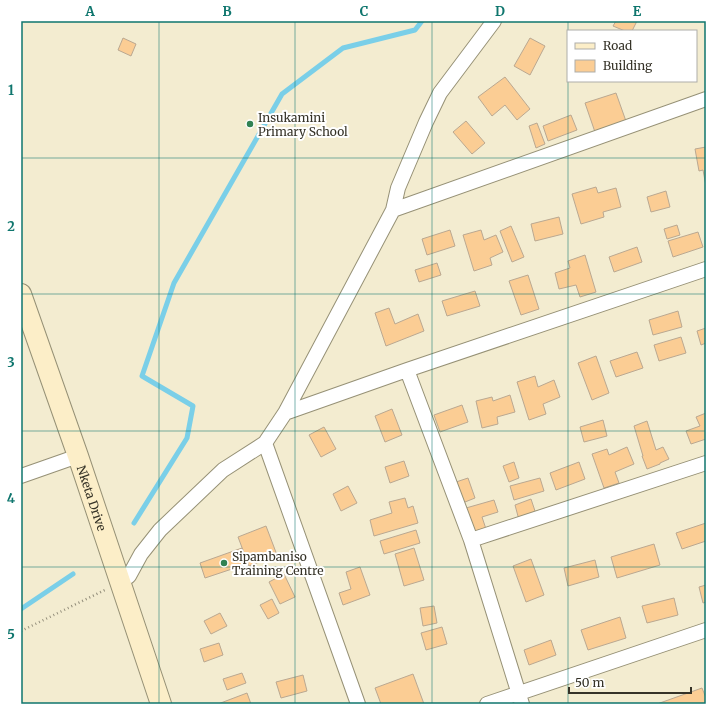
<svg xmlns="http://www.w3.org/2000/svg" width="727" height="725" viewBox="0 0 727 725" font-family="Merriweather,serif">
<rect width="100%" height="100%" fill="#f3ecd0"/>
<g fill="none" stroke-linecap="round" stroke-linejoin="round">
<!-- stream -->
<path stroke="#7acfe8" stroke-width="5" d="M134,523L187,438L193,406L142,376L174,283L282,94L343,48L415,30L422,21
M21,609L73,574"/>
</g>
<!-- building -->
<path fill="#fbcd94" stroke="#baa891" d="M616,21H637L632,31H625L613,26Z
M123,38L136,44L131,56L118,50Z
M530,38L545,46L530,75L514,66Z
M505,77L530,109L517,120L505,105L492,116L478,97Z
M616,93L627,124L596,135L585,103Z
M571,115L577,130L548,141L543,126Z
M466,121L485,143L472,154L453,132Z
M537,123L545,144L536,148L529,126Z
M706,147V186L703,170L699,171L695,149Z
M596,187L598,193L616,188L621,207L603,212L604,217L581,224L572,194Z
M666,191L670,207L651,212L647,197Z
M559,217L563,234L535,241L531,224Z
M677,225L680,235L667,239L664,229Z
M511,226L524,257L512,262L500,231Z
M450,230L455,246L427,255L422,239Z
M481,230L484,240L496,235L503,252L490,258L492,265L474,271L463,235Z
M698,232L703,247L673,257L668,241Z
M637,247L642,262L614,272L609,257Z
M585,255L596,292L580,297L576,285L559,289L555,273L570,268L568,261Z
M437,263L441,275L419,282L415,270Z
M528,275L539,309L521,315L509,281Z
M475,291L480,306L447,316L442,301Z
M389,308L395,324L418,314L424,331L386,346L375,313Z
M678,311L682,327L653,335L649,320Z
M706,328V343L701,345L697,331Z
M681,337L686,353L659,361L654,345Z
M637,352L643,368L616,377L610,361Z
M596,356L609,393L592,400L578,363Z
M535,376L538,387L554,380L560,397L543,404L546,414L529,420L517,382Z
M510,395L515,412L497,417L498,424L482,428L476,401L492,397L493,401Z
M462,405L468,422L440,432L434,415Z
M392,409L402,435L385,442L375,416Z
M706,413V439L691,444L686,431L700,426L696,417Z
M603,420L607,436L584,442L580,427Z
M647,421L656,450L663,447L669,459L660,463V464L647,469L642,456H643L634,426Z
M324,427L336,449L321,457L309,435Z
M627,447L634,464L615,472L619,483L604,488L592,454L607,449L609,455Z
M404,461L409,476L390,483L385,467Z
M514,462L519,478L509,482L503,466Z
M579,462L585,479L556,490L550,473Z
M468,478L475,498L460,504L453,483Z
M540,478L544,491L514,500L510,486Z
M348,486L357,503L341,511L333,494Z
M405,498L408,508L413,506L418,523L374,536L370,520L392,513L389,502Z
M531,499L536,514L519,520L515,505Z
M494,500L498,512L482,517L486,529L475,534L466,508Z
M706,523V541L682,549L676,533Z
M266,526L277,555L249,566L238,537Z
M416,530L420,543L384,554L380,541Z
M654,544L660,565L617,578L611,557Z
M242,548L247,564L205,578L200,563Z
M414,548L424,580L404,586L395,554Z
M531,559L544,595L526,602L513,566Z
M595,560L599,577L568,586L564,568Z
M360,567L370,595L343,605L339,593L351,589L346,572Z
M284,574L295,597L280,604L269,582Z
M706,585V602L703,603L699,587Z
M674,598L678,615L647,623L642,606Z
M272,599L279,613L268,619L260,605Z
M434,606L437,623L423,626L420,608Z
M220,613L227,626L211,634L204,621Z
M620,617L626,638L588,650L581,630Z
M442,627L447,644L426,650L421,633Z
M551,640L556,655L529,665L524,650Z
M219,643L223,655L204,662L200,649Z
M242,673L246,683L227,690L223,679Z
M413,674L424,704H381L375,688Z
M303,675L307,691L281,698L276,682Z
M702,688L706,698V704H657Z
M247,693L251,704H218Z"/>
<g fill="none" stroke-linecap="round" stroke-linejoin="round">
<defs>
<path id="street" d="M393,210L706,99
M407,370L471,540L522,704
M285,413L407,370L706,269
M21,476L78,456
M471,540L706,463
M120,582L129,576L141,554L160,530L223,470L265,443
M358,704L265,443L285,413L393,210L398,188L426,122L440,93L494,21
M487,704L706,630"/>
<g id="secondary">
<path id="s1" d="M21,294L78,456L161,704"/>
</g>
</defs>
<!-- street casing -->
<use href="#street" stroke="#969176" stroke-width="16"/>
<!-- secondary casing -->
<use href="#secondary" stroke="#969176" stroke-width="22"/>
<!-- path -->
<path stroke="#918c79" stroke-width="2.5" stroke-dasharray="1 3" stroke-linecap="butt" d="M21,631L105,590"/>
<!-- street -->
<use href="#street" stroke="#fff" stroke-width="14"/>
<!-- secondary -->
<use href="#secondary" stroke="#fceec8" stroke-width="20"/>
</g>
<!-- grid -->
<path fill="none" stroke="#0f766e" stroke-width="1" stroke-opacity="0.55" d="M159,21V704M295,21V704M432,21V704M568,21V31M568,81V704M21,158H706M21,294H706M21,431H706M21,567H706"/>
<!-- markers -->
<g fill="#318253" stroke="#fff" stroke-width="1.5">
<circle cx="250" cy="124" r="4"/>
<circle cx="224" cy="563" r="4"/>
</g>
<g text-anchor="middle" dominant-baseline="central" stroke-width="4" stroke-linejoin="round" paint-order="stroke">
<!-- poi labels -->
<g font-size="12" fill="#353227" stroke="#fff" text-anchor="start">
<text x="258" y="117">Insukamini<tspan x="258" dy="14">Primary School</tspan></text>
<text x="232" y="556">Sipambaniso<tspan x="232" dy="14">Training Centre</tspan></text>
</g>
<!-- street labels -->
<g font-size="12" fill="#353227" stroke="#fff">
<text stroke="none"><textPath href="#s1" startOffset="216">Nketa Drive</textPath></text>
</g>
</g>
<!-- border -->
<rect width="727" height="725" fill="none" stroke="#ffffff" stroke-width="44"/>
<!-- legend -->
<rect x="567" y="30" width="130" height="52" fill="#ffffff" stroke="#aeada9"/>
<rect x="575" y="43" width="20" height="6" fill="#fceec8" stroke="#aeada9"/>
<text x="603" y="50" font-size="12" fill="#353227">Road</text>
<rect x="575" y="60" width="20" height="12" fill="#fbcd94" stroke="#aeada9"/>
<text x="603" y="70" font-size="12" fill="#353227">Building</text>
<!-- scale -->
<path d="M569 687v6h122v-6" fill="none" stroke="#353227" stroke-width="2"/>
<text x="575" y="687" font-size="12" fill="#353227" stroke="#ffffff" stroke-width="3" paint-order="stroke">50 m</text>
<rect x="22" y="22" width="683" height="681" fill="none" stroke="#0f766e" stroke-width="1.5"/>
<g font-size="13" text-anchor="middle" font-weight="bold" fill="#0f766e">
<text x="90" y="16">A</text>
<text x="227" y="16">B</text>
<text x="364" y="16">C</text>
<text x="500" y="16">D</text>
<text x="637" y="16">E</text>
<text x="11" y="95">1</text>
<text x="11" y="231">2</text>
<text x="11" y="367">3</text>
<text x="11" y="503">4</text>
<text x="11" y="639">5</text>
</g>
</svg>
